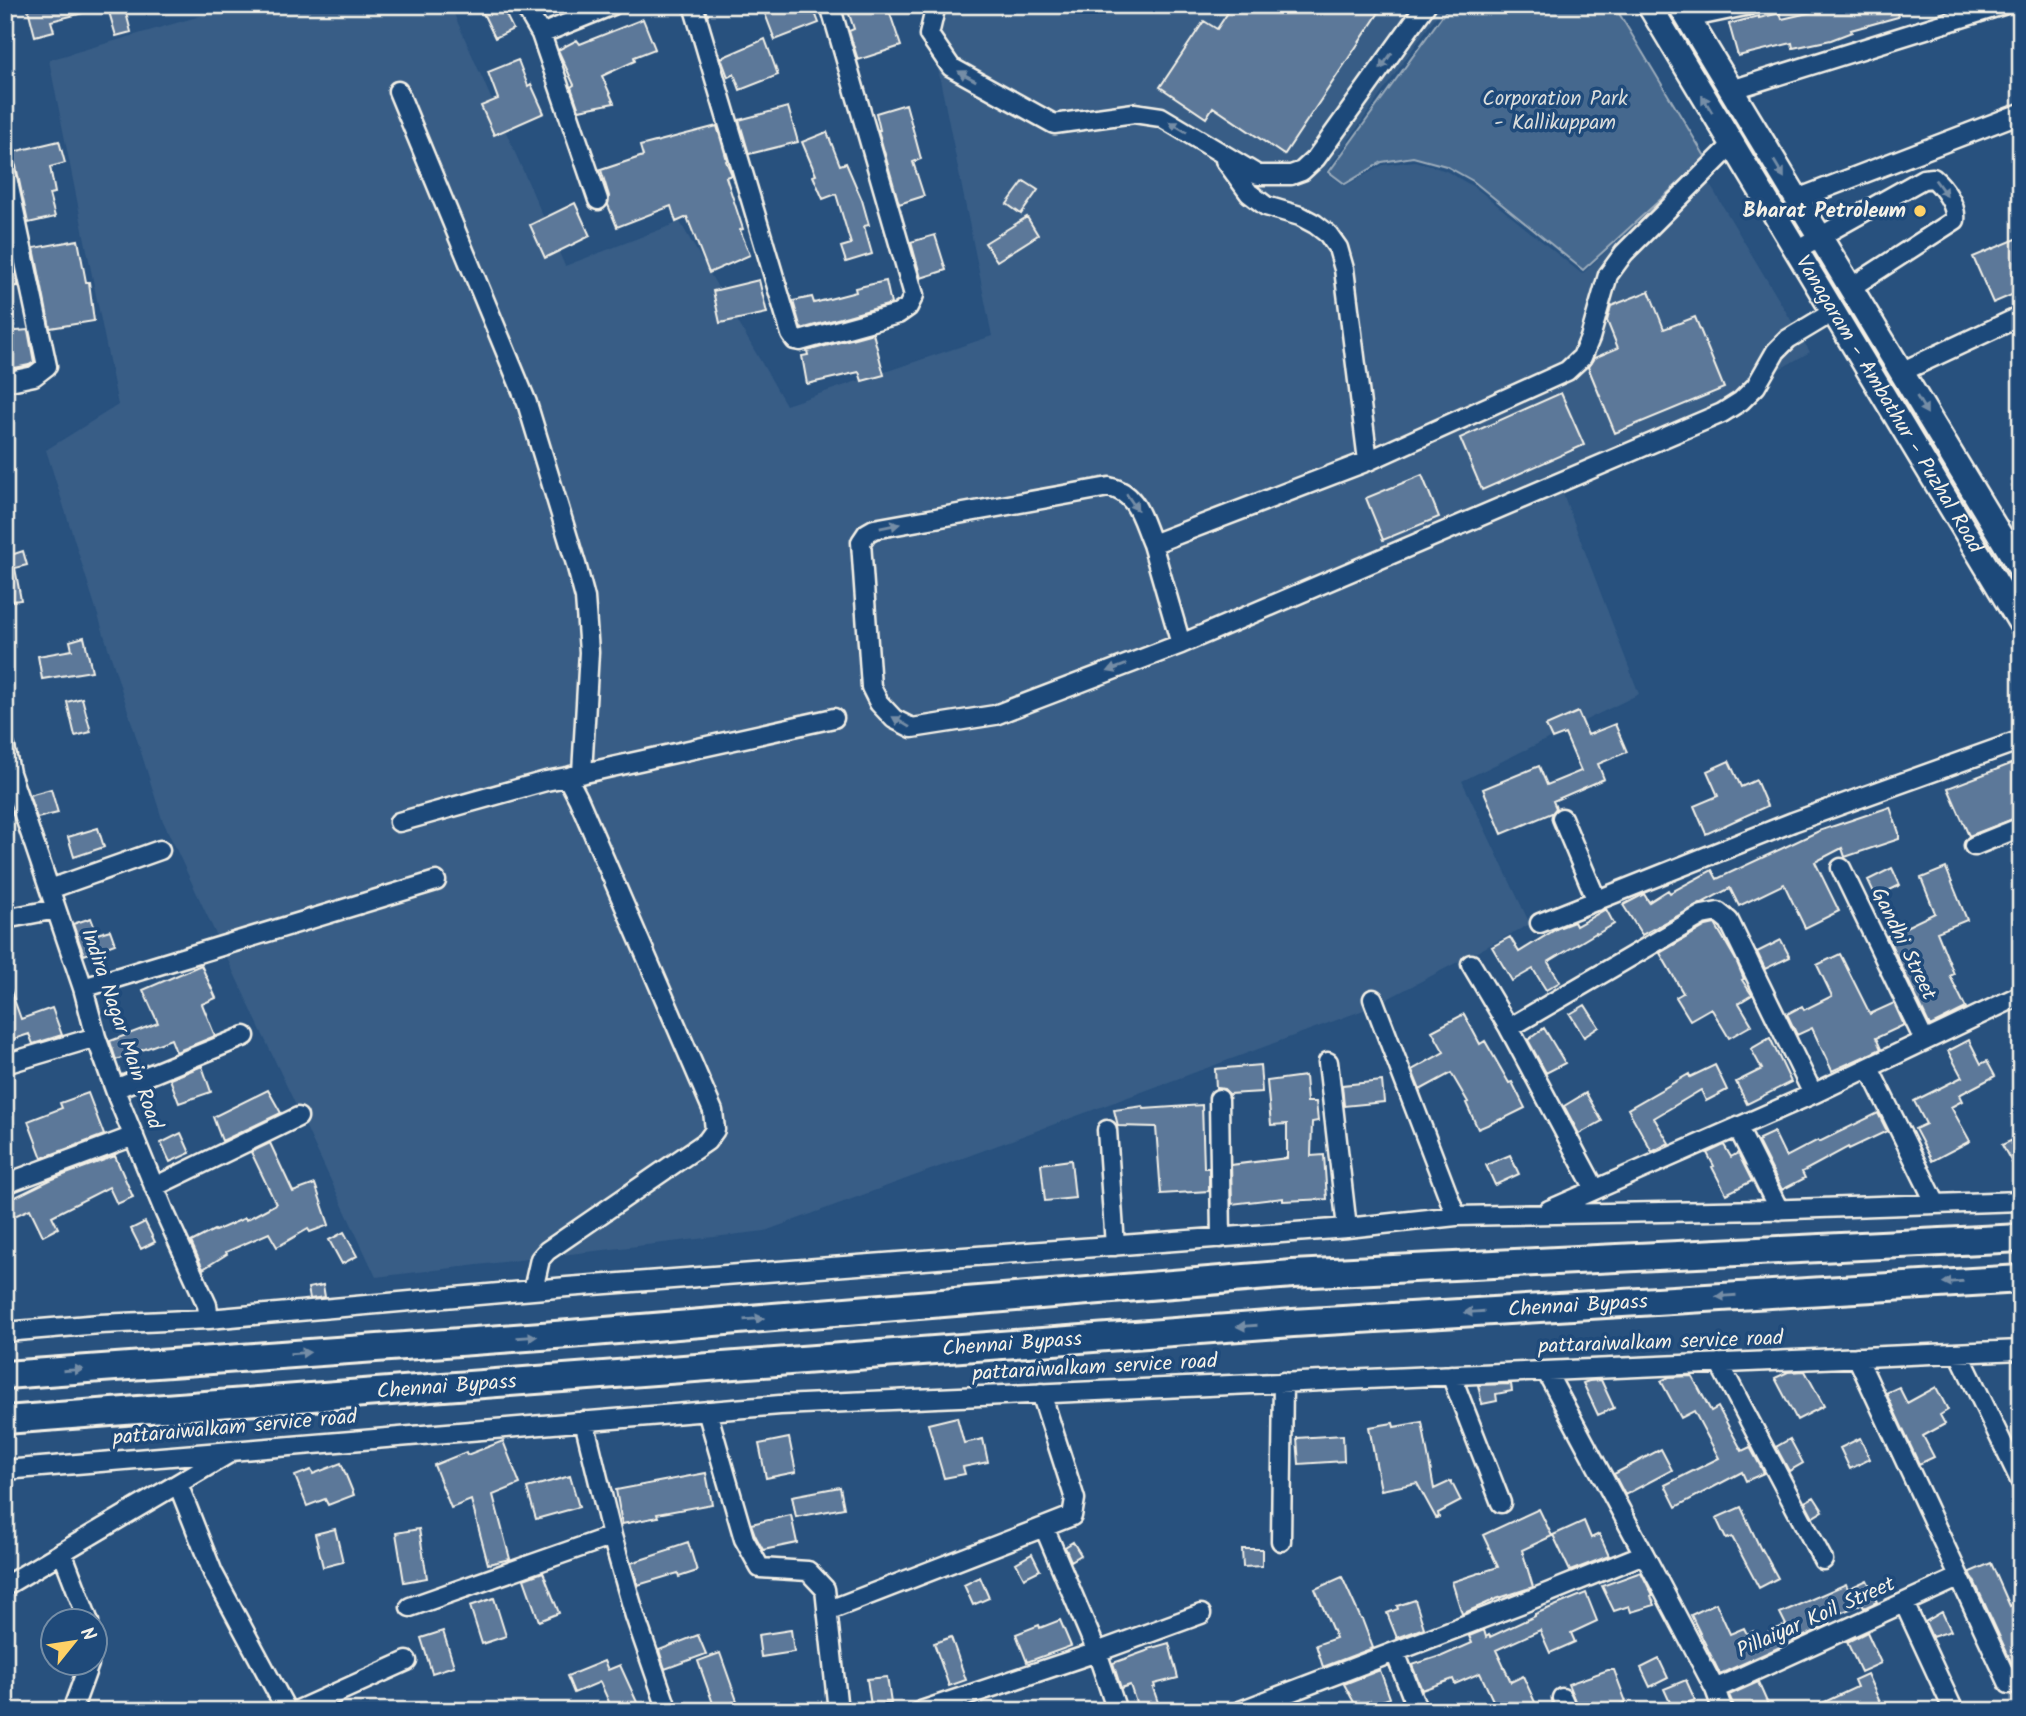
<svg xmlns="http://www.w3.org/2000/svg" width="2026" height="1716" viewBox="0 0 2026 1716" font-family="Kalam,sans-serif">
<rect width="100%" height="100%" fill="#28517e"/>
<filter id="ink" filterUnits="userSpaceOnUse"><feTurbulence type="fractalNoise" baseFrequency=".0143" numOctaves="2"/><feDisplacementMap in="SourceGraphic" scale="14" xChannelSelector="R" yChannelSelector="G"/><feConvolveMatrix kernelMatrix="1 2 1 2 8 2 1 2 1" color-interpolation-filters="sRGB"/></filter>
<g filter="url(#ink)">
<!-- built -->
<path fill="#375d86" d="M238,5H450L565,266L680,222L786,405L992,336L925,5H1444L1326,172L1345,186L1383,165L1415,161L1446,171L1476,188L1582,274L1650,210L1700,168L1810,352L1562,491L1639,694L1462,781L1530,924L1372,1007L765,1231L376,1277L162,819L46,450L118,405L49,60Z"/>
<!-- green -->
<path fill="#45688e" stroke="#9cacbb" stroke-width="2" d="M1450,5H1614L1706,158L1583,270L1473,181L1446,166L1413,157L1382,162L1345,184L1329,172Z"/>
<!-- building -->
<path fill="#5b7899" stroke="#f4f1e8" stroke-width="2" d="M27,5H90L91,11L51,21L54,31L35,36Z
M107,5H124L131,32L116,36Z
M479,5H501L513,29L495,38Z
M767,5H812L819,23L775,40L764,11L769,9Z
M846,5H887L901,46L858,60L849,31L854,29Z
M1233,5H1384L1284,155L1213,107L1206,118L1160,87L1204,21L1217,29Z
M1820,5H1895L1898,17L1851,30L1852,32L1831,40L1793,48L1792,43L1738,56L1729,24L1759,16V18L1780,13L1782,19L1821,10Z
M643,19L655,49L634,57L635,61L602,76L614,103L579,110L571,87L574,85L558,50L577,40L580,44Z
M765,39L778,75L740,90L734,74L728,77L721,58Z
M518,60L528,86L531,84L544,113L494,135L481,106L498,99L488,72Z
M906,104L921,159L913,162L924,196L899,204L878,130H880L876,113Z
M788,107L798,142L749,154L739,120Z
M717,126L727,160L726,161L732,175L726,177L743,229L740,230L750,255L709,273L687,217L676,222L671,206L617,227L608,205L609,196L601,170L643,156L640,146Z
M827,132L840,165L846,163L862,200L869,225L864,226L872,254L846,262L841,247L851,244L836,194L823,199L813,176L816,175L802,142Z
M59,141L65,163L50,167L55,193L49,194L55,217L28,223L16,166L9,153Z
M1024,181L1038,190L1021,214L1007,204Z
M575,203L590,236L545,258L530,225Z
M1027,217L1038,235L997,261L985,243Z
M935,235L946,270L921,278L911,242Z
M2021,237V291L1993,303L1973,257Z
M78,240L86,282H89L94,321L50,328L34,248Z
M14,264L18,286L5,287V265Z
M759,280L767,313L720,323L713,291Z
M886,281L891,304L801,329L793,301L812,297L814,303L856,292L855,288Z
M1649,291L1664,329L1695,317L1724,388L1615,433L1588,367L1594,358L1618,348L1607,321L1611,306Z
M28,330L34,362L29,365L5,370V332Z
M873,333L884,375L862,381L859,372L807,384L802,356L808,355L807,351Z
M1561,393L1584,445L1482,490L1460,438Z
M1422,475L1439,517L1383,540L1366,498Z
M23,551L27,565L15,568L21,600L5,602V557Z
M84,637L92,671L42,679L38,656L72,650L70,641Z
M82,698L91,732L75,736L67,702Z
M1578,712L1588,735L1615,724L1627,752L1598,764L1604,779L1553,801L1556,808L1552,813L1502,834L1483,789L1539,766L1547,785L1581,771L1565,734L1552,739L1546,726Z
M2021,760V816L1969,836L1948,788Z
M1729,761L1741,787L1756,780L1767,806L1706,834L1694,806L1718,796L1707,771Z
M51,789L58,813L37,818L29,795Z
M1890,807L1899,833V839L1845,857L1842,848L1815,862L1839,911L1805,928L1784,884L1739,906L1730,888L1642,935L1623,905L1644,894L1649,902L1668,890L1670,893L1712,870L1717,879L1819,831Z
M98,828L104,847L74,857L68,837Z
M1892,868L1900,885L1876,897L1868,880Z
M1946,868L1967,920L1937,932L1954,974L1950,976L1966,1008L1930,1026L1887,936L1935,913L1921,878Z
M1606,909L1614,924L1597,934L1596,933L1548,962L1560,982L1546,990L1533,969L1512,981L1492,947L1510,937L1519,952L1558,928L1574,922L1576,926Z
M91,918L97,934L110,930L115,944L84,955L73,924Z
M1715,924L1736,960L1744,979L1742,980L1752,995L1739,1003L1752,1025L1729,1038L1711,1008L1690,1020L1676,997L1683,993L1660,953L1706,926Z
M1781,940L1790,957L1765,969L1757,952Z
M1840,954L1870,1014L1894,1003L1904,1025L1876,1038L1881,1049L1832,1071L1812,1028L1797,1035L1787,1014L1802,1006L1804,1010L1832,996L1817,965Z
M201,965L216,998L202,1004L215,1036L176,1052L171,1039L116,1060L110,1041L158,1023L143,990Z
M5,980H7L21,1019L52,1008L62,1035L33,1044L29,1034L5,1042Z
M1585,1005L1599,1027L1584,1037L1570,1014Z
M1464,1014L1480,1044L1485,1041L1509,1083L1512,1082L1525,1108L1501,1120V1119L1478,1129L1466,1103L1468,1102L1451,1073L1420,1090L1412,1070L1444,1052L1432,1031Z
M1544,1028L1565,1063L1546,1073L1528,1040Z
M1770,1038L1791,1082L1747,1104L1736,1082L1762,1069L1751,1049Z
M1969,1040L1981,1064L1987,1061L1995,1076L1959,1095L1962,1101L1951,1107L1970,1141L1932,1161L1915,1129L1926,1124L1914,1101L1962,1077L1948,1051Z
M1260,1065L1262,1092L1229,1094L1224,1089L1216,1088L1215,1069Z
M1715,1065L1727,1090L1706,1101L1701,1090L1654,1118L1669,1143L1652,1152L1628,1109L1689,1074L1690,1077Z
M202,1066L211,1092L179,1103L170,1079Z
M1305,1076L1307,1102H1316L1318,1121L1312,1122L1311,1156L1324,1155L1327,1199L1283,1201V1198L1232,1204L1231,1165L1287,1158V1124L1271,1125L1267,1081Z
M1382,1081L1384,1102L1344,1106L1342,1085Z
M268,1090L281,1113L222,1141L213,1117Z
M88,1093L104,1135L42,1158L28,1121L62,1108L60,1103Z
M1586,1093L1602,1121L1579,1134L1564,1106Z
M1202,1105L1204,1168H1209V1191L1161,1194L1156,1127L1118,1126L1114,1110L1143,1106L1144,1109Z
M1878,1113L1887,1131L1849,1149L1848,1147L1802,1172L1805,1178L1782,1190L1758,1142L1760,1141L1759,1139L1774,1132L1786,1157L1818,1140L1819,1142Z
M181,1133L190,1153L170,1162L161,1143Z
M2021,1136V1179L2002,1145Z
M270,1143L293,1192L315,1184L329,1225L310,1232L308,1229L277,1247L269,1233L226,1252L227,1254L203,1269L191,1242L214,1230L215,1231L245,1218L246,1220L276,1204L251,1152Z
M1724,1145L1731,1157L1738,1153L1752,1181L1726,1194L1712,1167L1714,1166L1707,1153Z
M1510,1155L1519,1174L1495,1185L1486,1165Z
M115,1156L133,1197L117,1204L109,1187L52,1216L58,1228L43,1236L30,1209L10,1218L5,1207V1202L50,1180Z
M1071,1160L1075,1198L1045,1201L1041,1164Z
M145,1222L155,1242L141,1249L131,1229Z
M344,1232L357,1256L342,1264L329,1240Z
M323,1285L325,1297L310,1299L308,1288Z
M1805,1371L1824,1406L1797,1420L1775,1378L1788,1372Z
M1692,1376L1711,1411L1718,1407L1742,1451L1750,1447L1764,1473L1746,1481L1742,1472L1676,1507L1665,1485L1719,1458L1694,1411L1681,1418L1661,1381L1669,1377Z
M1601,1380L1614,1408L1598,1415L1583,1383L1589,1381Z
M1511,1384L1512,1391L1496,1394L1497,1401L1482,1404L1478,1385Z
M1899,1387L1907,1403L1936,1387L1948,1410L1940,1415L1945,1424L1923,1436L1934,1457L1919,1464L1886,1393Z
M957,1417L964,1443L983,1439L988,1462L963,1467L965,1474L944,1478L928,1424Z
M1422,1422L1434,1489L1451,1481L1461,1501L1438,1513L1439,1517L1436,1518L1417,1483L1381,1490L1369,1427L1393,1423L1394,1427Z
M1343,1435L1344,1461L1299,1464L1297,1438Z
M789,1438L796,1472L766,1478L759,1444Z
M1860,1438L1870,1459L1850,1469L1840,1448Z
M1790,1439L1803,1463L1789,1471L1776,1447Z
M503,1441L520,1484L493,1495L510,1559L488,1564L471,1500L451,1508L434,1465L466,1452L467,1455Z
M1661,1449L1672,1470L1625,1495L1614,1474Z
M341,1463L354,1495L328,1505L325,1499L307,1506L295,1476L311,1470L313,1474Z
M706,1473L712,1504L657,1514L658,1517L622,1524L616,1490Z
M570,1476L579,1507L536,1519L527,1488Z
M840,1487L844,1508L796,1517L792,1496Z
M1814,1497L1823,1511L1813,1517L1805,1502Z
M1741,1507L1761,1550L1762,1549L1778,1578L1759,1588L1732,1537L1726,1539L1716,1518Z
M1539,1509L1552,1536L1522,1550L1533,1587L1496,1599L1462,1614L1452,1582L1498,1567L1483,1535Z
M791,1515L797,1543L763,1550L755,1535L751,1524Z
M1584,1521L1591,1538L1599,1534L1609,1556L1570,1571L1553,1535Z
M335,1529L343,1562L323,1567L315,1534Z
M419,1529L427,1578L404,1582L396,1533Z
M688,1542L697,1571L679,1577L678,1573L638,1585L631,1563L671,1550L670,1548Z
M1073,1542L1081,1555L1071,1561L1065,1547Z
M1242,1549H1262V1566L1243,1567Z
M1032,1554L1040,1570L1024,1578L1016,1563Z
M1991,1563L2010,1606L2021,1600V1695L2018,1690L2019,1679L1970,1572Z
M543,1572L559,1613L539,1621L524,1579Z
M1641,1572L1653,1596L1651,1597L1655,1605L1631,1612L1629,1606L1614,1611L1602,1586Z
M980,1577L989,1598L973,1605L964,1585Z
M1342,1577L1361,1619H1362L1373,1648L1323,1667L1316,1645L1336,1638L1315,1589Z
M1867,1580L1877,1602L1864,1608L1862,1604L1828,1618L1831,1624L1720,1674L1691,1615L1716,1603L1730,1634L1744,1628L1747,1634L1754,1631L1757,1637L1786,1625L1780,1613L1846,1584L1848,1589Z
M1586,1593L1597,1621L1571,1633L1575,1642L1550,1653L1540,1630L1496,1650L1511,1682L1523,1676L1539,1711H1498L1480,1673L1455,1684L1453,1679L1422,1690L1412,1665L1440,1656V1657L1472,1643L1469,1636L1484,1630L1486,1637L1489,1635L1490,1637L1535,1616V1614Z
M494,1598L506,1636L482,1644L470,1606Z
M1415,1600L1424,1628L1397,1638L1387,1613L1398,1609L1397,1606Z
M1942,1612L1951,1631L1932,1637L1925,1622Z
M1060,1620L1071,1646L1027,1662L1016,1634L1039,1625L1040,1628Z
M791,1630L794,1652L761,1657L758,1635Z
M443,1631L454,1666L432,1673L421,1638Z
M1867,1632L1881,1663L1861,1672L1847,1642Z
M698,1635L706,1654L665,1669L659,1650Z
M951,1637L966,1680L949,1686L934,1643Z
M1169,1643L1178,1678L1154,1684L1155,1687L1153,1688L1161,1711H1139L1130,1685L1121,1688L1113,1663L1149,1650L1148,1649Z
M720,1653L737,1701L715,1709L698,1661Z
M1659,1659L1668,1678L1650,1687L1641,1668Z
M604,1661L608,1670L620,1665L641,1711H613L600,1682L574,1693L567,1676Z
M1380,1670L1390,1698L1371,1705L1370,1701L1357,1708L1344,1684Z
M1608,1670H1614L1626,1702L1604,1711H1579L1568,1684Z
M1867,1674L1884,1711H1805L1857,1687L1854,1680Z
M887,1677L891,1703L871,1706L867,1679Z
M1686,1680L1695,1700L1673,1709L1664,1689Z
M1758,1682L1771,1711H1736L1729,1695Z"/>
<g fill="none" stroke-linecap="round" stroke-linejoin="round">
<defs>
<path id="minor" d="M524,5L541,34L598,200
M693,5L791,334L795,340L800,341L898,314L908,307L914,295L830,5
M936,5L929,35L951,67L1054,124L1134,113L1161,117L1258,175H1291L1302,171L1316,158L1426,5
M1688,18L1750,5
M541,34L613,5
M1731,90L2003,5
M398,91L527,403L576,564L585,598L589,652L582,773
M1225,160L1249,193L1266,206L1300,216L1315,224L1328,234L1338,248L1344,269L1368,461
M5,168L47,366L34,376L5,382
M1797,199L2021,113
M1796,250L1923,179L1933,178C1944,187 1957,206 1955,220L1850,288
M1901,372L2021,316
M1152,544C1141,519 1138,493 1109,487L874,529L867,533L861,542L871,687L879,703L894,719L912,728L995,715L1181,644L1722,413L1741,401L1756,386L1776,351L1788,339L1833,312
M1181,644L1152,544L1368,461L1567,371L1582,357L1590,338L1608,275L1624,253L1732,145
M5,747L10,773L83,988L96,1037L118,1098L165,1213L207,1305L209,1319
M571,776L834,718
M1562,818L1597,901
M399,822L546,781L567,777L578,798L713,1111L715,1130L707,1141L547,1251L540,1259L533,1290
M1974,846L2021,827
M1841,868L1924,1040
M50,889L160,850
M5,919L56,909
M1540,923L1793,822L2021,740
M1471,964L1509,1028
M83,988L436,881
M1373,999L1456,1216
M1328,1062L1347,1228
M5,1064L96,1037
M1869,1068L1936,1204
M115,1089L245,1036
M1219,1099L1221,1238
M1738,1128L1779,1210
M1107,1130L1115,1246
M5,1184L134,1136
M154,1187L298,1117
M1595,1189L1509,1028L1702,915L1718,912L1729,921L1813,1094
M1549,1210L1813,1094L2021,995
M5,1332L100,1324L209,1319L567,1287L1347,1228L1456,1216L1766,1210L2021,1201
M1959,1353L2021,1482
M1857,1357L2009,1684
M1719,1363L1823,1560
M1451,1375L1501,1503
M1041,1393L1075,1499L1072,1516L1044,1527L1097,1652L1117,1711
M707,1411L744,1539L760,1568L808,1571L825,1589L838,1711
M584,1421L612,1536L635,1616L668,1711
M5,1470L780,1405L2021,1350
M178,1484L213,1573L287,1711
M1281,1541L1283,1382
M62,1552L89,1622
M1644,1554L1715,1689
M5,1586L228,1454
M1904,1603L1954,1711
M410,1607L612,1536
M827,1611L1044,1527
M1395,1652L1418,1711
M1562,1698L1568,1711
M72,1711L89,1664
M296,1711L407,1661
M921,1711L1097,1652L1201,1614
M1240,1711L1520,1604L1644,1554L1546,1371
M1723,1711L1715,1689L1958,1578"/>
<g id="major">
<path id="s1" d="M1649,5L2021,624"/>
<path d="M1680,5L2021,570"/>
</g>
<g id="highway">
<path d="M5,1375L569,1334L1293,1274L2021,1238"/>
<path id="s2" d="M5,1420L1293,1323L2021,1279"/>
</g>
</defs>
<!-- minor casing -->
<use href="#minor" stroke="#f4f1e8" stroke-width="23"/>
<!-- major casing -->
<use href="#major" stroke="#f4f1e8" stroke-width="28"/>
<!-- highway casing -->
<use href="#highway" stroke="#f4f1e8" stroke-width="32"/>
<!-- minor -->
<use href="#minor" stroke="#1f4a7a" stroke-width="18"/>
<!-- major -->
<use href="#major" stroke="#1f4a7a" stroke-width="23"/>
<!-- highway -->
<use href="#highway" stroke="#1f4a7a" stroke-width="26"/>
</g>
<!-- one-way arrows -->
<defs><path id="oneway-solid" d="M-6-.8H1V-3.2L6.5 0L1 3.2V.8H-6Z" transform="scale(1.75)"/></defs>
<g fill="#748da6">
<use href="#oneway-solid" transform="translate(1386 61) rotate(126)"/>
<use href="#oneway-solid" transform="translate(967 76) rotate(-151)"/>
<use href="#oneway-solid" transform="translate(1707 104) rotate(-121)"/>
<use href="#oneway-solid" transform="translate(1178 127) rotate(-149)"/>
<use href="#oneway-solid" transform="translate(1779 169) rotate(59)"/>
<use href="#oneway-solid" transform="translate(1941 188) rotate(54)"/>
<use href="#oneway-solid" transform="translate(1922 405) rotate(59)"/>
<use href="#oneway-solid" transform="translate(1132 502) rotate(55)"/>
<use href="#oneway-solid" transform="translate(890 526) rotate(-12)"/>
<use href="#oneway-solid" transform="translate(1117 668) rotate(159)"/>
<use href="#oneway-solid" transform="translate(901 722) rotate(-149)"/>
<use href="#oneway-solid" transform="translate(1953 1282) rotate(176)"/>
<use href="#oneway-solid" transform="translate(1726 1296) rotate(176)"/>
<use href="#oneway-solid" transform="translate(1474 1312) rotate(176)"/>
<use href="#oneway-solid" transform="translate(754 1319) rotate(-5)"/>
<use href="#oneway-solid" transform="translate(1247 1326) rotate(176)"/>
<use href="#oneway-solid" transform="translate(527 1337) rotate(-4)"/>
<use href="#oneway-solid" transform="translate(300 1353) rotate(-4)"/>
<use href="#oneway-solid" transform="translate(73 1370) rotate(-4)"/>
</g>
</g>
<!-- markers -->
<circle fill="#ffd166" stroke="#1f4a7a" stroke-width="2.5" cx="1920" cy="211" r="7"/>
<g text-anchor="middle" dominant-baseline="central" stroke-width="7" stroke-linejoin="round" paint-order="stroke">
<!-- park labels -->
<g font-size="21" fill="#dadcda" stroke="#1f4a7a">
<text x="1555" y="99">Corporation Park<tspan x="1555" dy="24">- Kallikuppam</tspan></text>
</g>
<!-- poi labels -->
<g font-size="21" font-weight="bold" fill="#f4f1e8" stroke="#1f4a7a" text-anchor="end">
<text x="1906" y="211">Bharat Petroleum</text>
</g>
<!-- street labels -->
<g font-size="21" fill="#f4f1e8" stroke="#1f4a7a">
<text stroke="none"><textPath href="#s1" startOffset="466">Vanagaram - Ambathur - Puzhal Road</textPath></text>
<text transform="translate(1903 944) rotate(64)">Gandhi Street</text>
<text transform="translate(121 1029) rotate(71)">Indira Nagar Main Road</text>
<text stroke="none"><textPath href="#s2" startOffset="1577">Chennai Bypass</textPath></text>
<text transform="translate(1661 1343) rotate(-2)">pattaraiwalkam service road</text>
<text stroke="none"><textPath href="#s2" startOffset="1010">Chennai Bypass</textPath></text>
<text transform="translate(1095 1368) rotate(-3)">pattaraiwalkam service road</text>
<text stroke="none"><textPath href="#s2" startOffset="443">Chennai Bypass</textPath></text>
<text transform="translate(235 1428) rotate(-5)">pattaraiwalkam service road</text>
<text transform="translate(1816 1618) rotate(-24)">Pillaiyar Koil Street</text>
</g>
</g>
<!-- margin -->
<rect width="2026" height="1716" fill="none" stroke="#1f4a7a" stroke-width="28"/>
<rect x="14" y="14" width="1998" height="1688" fill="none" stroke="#f4f1e8" stroke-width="2.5" filter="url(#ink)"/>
<!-- north arrow -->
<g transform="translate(74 1642) rotate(60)"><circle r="33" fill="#1f4a7a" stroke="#748da6" stroke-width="2"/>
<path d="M0-5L12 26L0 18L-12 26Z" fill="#ffd166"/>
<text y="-10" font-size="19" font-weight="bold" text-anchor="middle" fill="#f4f1e8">N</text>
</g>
</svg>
